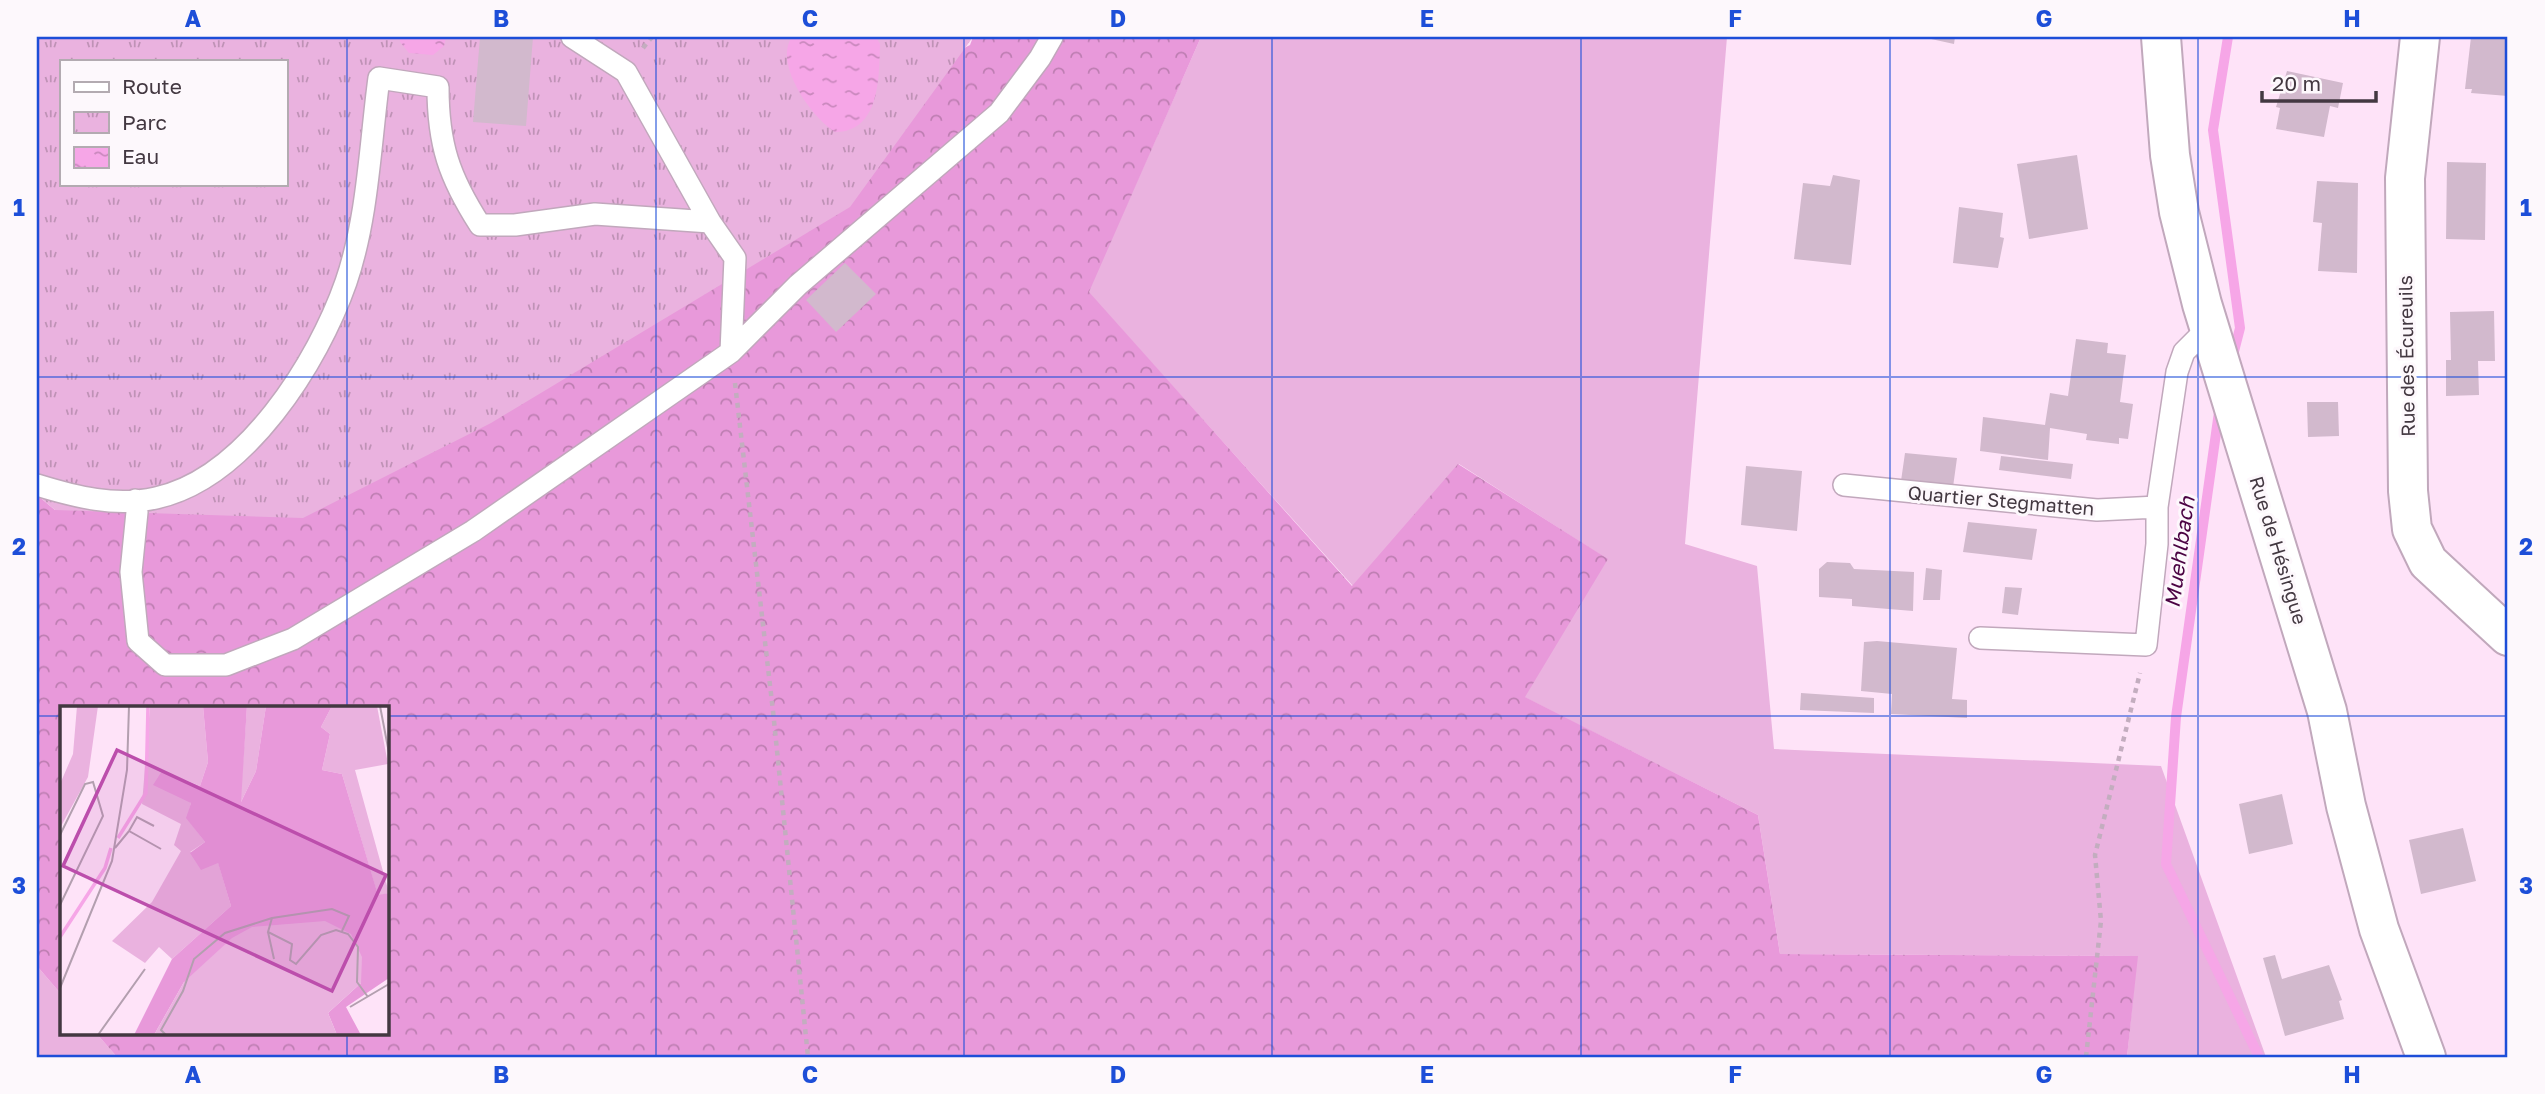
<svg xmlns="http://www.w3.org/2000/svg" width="2545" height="1094" viewBox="0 0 2545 1094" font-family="'Golos Text',sans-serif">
<defs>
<pattern id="forest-crowns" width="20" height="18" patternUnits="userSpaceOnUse" patternTransform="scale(1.75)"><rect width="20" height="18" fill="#e899da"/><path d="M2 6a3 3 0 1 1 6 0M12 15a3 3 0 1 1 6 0" fill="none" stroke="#be7eb2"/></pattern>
<pattern id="park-tufts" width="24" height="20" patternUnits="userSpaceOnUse" patternTransform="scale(1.75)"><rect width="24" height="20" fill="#eab2df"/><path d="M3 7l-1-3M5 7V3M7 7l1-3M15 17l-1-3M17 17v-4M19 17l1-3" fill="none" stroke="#bf92b6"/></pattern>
<pattern id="water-ripples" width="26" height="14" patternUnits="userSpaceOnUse" patternTransform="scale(1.75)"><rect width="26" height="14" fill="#f6a6e7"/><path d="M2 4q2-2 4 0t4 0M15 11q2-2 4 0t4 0" fill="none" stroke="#c988bd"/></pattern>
</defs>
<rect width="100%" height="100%" fill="#fee3f8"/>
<!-- green -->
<path fill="#eab2df" d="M1201,37H1727L1685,544L1757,566L1774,749L2161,766L2266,1057H2127L2137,956L1780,954L1758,815L1524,697L1607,559L1459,464L1353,586L1088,292Z
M37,966L61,994V1033H96L117,1057H37Z"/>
<!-- forest -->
<path fill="url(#forest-crowns)" d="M973,37H1201L1089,292L1352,586L1458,464L1608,559L1525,697L1758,815L1780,954L2138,956L2127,1057H117L96,1033H387V707H61V994L37,966V495L55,510L970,45Z"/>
<!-- park -->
<path fill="url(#park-tufts)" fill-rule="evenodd" d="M37,37H973L850,207L491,423L303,518L55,510L37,495ZM61,61H285V184H61Z"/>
<!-- water -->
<path fill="url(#water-ripples)" d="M400,37H446L444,46L433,55L409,53L400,42Z
M792,37H876L880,44C879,78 880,132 835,132C811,117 773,63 792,37Z"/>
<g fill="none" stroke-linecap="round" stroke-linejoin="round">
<!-- stream -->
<path stroke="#f6a6e7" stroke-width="10" d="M2228,37L2213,130L2240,328L2232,359
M2220,405L2176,717L2166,864L2259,1057"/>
</g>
<!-- building -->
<path fill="#d2b9cd" d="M480,37H533L526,126L473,122Z
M1922,37H1955L1954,44Z
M2471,37H2508V96L2471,93L2472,89H2465Z
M2287,71L2343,83L2338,108L2330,106L2324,137L2276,129L2280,108L2276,107Z
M2077,155L2088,229L2029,239L2017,164Z
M2447,162L2486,163L2485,240L2446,239Z
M1833,175L1860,180L1851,265L1794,259L1803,183L1830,186Z
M2317,181L2358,183L2357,273L2318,271L2322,223L2313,222Z
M1959,207L2003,213L2000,237L2004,238L1998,268L1953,263Z
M845,263L876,294L836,332L806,300Z
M2494,311L2495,361H2478L2479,395L2446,396V360H2451L2450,312Z
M2076,339L2108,343L2107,353L2126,355L2120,402L2133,404L2128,439L2119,438V444L2086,440L2087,434L2050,428L2048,460L1980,451L1983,417L2045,425L2050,393L2068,396Z
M2307,402H2338L2339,436L2308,437Z
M1905,453L1957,458L1953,487L1901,481Z
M2001,456L2073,464L2071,479L1999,470Z
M1746,466L1802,471L1797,531L1741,525Z
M1968,522L2037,529L2032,560L1963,552Z
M1827,562L1850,563L1854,569L1914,572L1913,611L1852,606V599L1819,597V569Z
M1926,568L1942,570L1940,600H1923Z
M2005,587L2022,588L2018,615L2002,613Z
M1877,641L1957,648L1952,699L1967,700V718L1891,714L1892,694L1861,691L1864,642Z
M1801,693L1874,698V713L1800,710Z
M2282,794L2293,844L2249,854L2239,804Z
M2463,828L2476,881L2421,894L2409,840Z
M2275,955L2282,979L2329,965L2342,1000L2339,1001L2344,1019L2285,1036L2263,958Z"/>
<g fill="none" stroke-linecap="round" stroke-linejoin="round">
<defs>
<path id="lane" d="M572,37L626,72L710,222
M37,485C76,497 115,507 156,498C246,478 318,362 346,282C368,218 370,145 379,78L438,87C438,144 449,177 480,225H515L595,214L710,222L735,258L731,352
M1844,485L2097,510L2157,507L2177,372L2184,352L2210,326
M135,500L137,512L131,572L138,641L165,665H226L293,639L473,531L731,352L798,285L999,113L1040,58L1052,37
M1980,638L2146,645L2157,544V507"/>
<path id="street" d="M2420,37L2405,178L2408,491L2412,529L2428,562L2508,636"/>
<path id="secondary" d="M2161,37L2170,155L2179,212L2202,304L2327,711L2346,806L2379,929L2426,1057"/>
</defs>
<!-- lane casing -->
<use href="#lane" stroke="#c1a8bc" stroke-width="24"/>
<!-- street casing -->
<use href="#street" stroke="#c1a8bc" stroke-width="42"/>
<!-- secondary casing -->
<use href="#secondary" stroke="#c1a8bc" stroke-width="42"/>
<!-- path -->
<path stroke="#c3adbf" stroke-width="4.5" stroke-dasharray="5 5" stroke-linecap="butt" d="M643,48L652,37
M735,383L773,711L808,1057
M2086,1057L2101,921L2095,855L2140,673"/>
<!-- lane -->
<use href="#lane" stroke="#fff" stroke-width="21"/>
<!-- street -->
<use href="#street" stroke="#fff" stroke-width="38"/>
<!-- secondary -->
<use href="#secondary" stroke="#fff" stroke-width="38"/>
</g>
<!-- grid -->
<path fill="none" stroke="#1d4ed8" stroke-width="2" stroke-opacity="0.55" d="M347,37V707M656,37V1057M964,37V1057M1272,37V1057M1581,37V1057M1890,37V1057M2198,37V1057M37,377H2508M37,716H61M387,716H2508M347,1033V1057"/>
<g text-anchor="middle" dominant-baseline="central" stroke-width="6" stroke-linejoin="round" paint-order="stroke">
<!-- street labels -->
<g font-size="19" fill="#433841" stroke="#fdf8fc">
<text transform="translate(2406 356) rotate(-91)">Rue des Écureuils</text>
<text transform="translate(2001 500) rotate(5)">Quartier Stegmatten</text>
<text transform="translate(2279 550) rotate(73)">Rue de Hésingue</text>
</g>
<!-- water labels -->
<g font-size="21" font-style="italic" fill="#4b0343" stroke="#fdf8fc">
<text transform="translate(2179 552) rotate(-82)">Muehlbach</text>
</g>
</g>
<!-- overview -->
<g transform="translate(60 706)">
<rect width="329" height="329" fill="#fee3f8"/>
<path d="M17,0H38L28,71L0,122V78L13,48ZM90,0H143L148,56L140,80L102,65L131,97L127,112L145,136L130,146L158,156L171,200L112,253L99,241L85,257L52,235L92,196L121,145L114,139L121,118L82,98ZM187,0H206L196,65L180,98ZM272,0H317L328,58L295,64L329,187L318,190L282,68L262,64L270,28L261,21Z" fill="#eab2df"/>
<path d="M143,0H187L181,96L196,65L206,0H272L261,21L270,28L262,64L282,68L318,189L329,187V272L286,301L301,329H277L268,307L301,277L124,276L94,329H74L112,253L171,200L158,157L141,164L130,147L145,136L126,112L131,97L93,79L102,65L140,80L148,56Z" fill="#e899da"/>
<path d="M265,215L291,228L302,251L301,277L268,307L277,329H94L124,276L172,232L192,221Z" fill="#eab2df"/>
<path fill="none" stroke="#f6a6e7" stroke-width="3.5" d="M58,132L86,87L88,0M0,231L45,162L51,142"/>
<path fill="none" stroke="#b39faf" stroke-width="2" d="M320,0L329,47M69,125L77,111L94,120M0,129L25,78L33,76L43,110L0,199M55,142L69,125L101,143M212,212L208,226L232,238L230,254L236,258L261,229L276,224L288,228L298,241L297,276L308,291M208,226L214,253M0,282L52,155L67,64L69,0M290,301L329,278M38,329L85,263M106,329L101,324L123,285L134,253L165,227L212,212L272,203L289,210L282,225"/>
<path fill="#bc4eac" fill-opacity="0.15" stroke="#bc4eac" stroke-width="3.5" d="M57,44L326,169L272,285L3,160Z"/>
<rect width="329" height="329" fill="none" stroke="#433841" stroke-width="3.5"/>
</g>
<!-- border -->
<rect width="2545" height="1094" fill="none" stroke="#fdf8fc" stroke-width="77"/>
<!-- legend -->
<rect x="60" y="60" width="228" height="126" fill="#fdf8fc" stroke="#b3abb1" stroke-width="2"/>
<rect x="74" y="82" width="35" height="10" fill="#ffffff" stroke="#b3abb1" stroke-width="2"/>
<text x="122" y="94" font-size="21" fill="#433841">Route</text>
<rect x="74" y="112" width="35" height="21" fill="url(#park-tufts)" stroke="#b3abb1" stroke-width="2"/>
<text x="122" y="130" font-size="21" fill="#433841">Parc</text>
<rect x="74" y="147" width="35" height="21" fill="url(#water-ripples)" stroke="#b3abb1" stroke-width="2"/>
<text x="122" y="164" font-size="21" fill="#433841">Eau</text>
<!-- scale -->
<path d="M2262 91v10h114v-10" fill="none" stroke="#433841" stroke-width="3.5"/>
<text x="2272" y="91" font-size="21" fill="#433841" stroke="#fdf8fc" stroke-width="5" paint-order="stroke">20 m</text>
<rect x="38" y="38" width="2468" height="1018" fill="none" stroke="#1d4ed8" stroke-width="2.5"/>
<g font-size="23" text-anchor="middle" font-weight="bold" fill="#1d4ed8">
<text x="193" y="27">A</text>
<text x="501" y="27">B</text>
<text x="810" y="27">C</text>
<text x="1118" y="27">D</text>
<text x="1427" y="27">E</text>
<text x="1735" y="27">F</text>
<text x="2044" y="27">G</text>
<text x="2352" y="27">H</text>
<text x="19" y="216">1</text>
<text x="2526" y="216">1</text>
<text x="19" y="555">2</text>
<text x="2526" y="555">2</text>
<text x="19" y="894">3</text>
<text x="2526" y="894">3</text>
<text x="193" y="1083">A</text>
<text x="501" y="1083">B</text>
<text x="810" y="1083">C</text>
<text x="1118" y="1083">D</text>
<text x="1427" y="1083">E</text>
<text x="1735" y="1083">F</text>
<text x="2044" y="1083">G</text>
<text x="2352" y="1083">H</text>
</g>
</svg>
